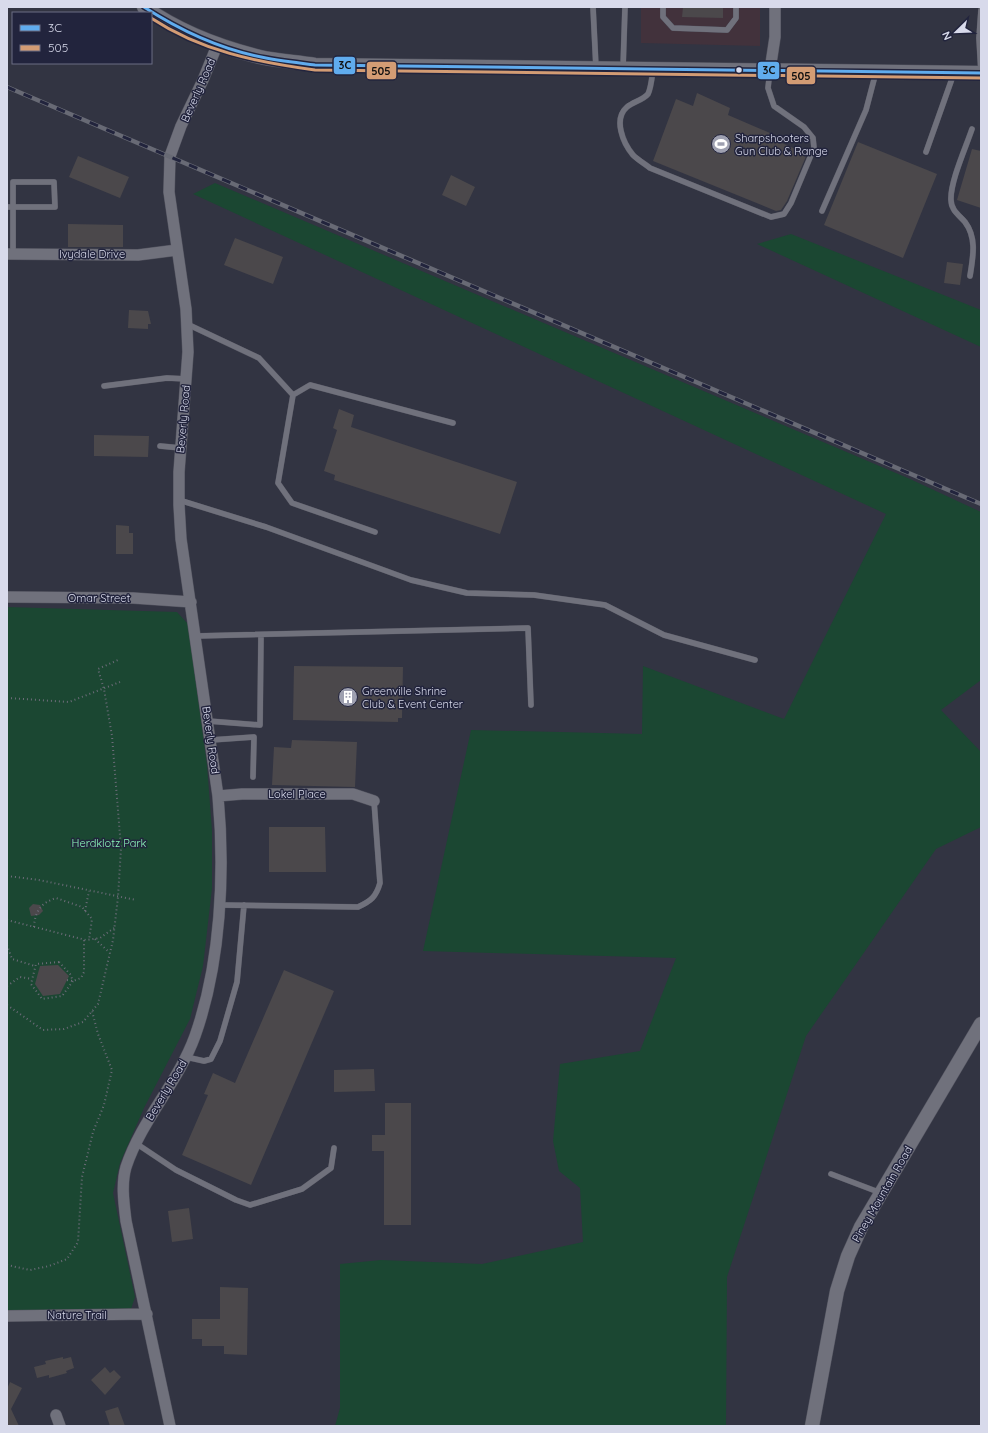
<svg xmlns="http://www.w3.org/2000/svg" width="988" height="1433" viewBox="0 0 988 1433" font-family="Quicksand,sans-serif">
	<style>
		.commercial { fill: #42323c }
		.green { fill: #1b4732 }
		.building { fill: #4b484b }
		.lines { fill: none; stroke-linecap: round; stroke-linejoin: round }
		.service-casing { stroke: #51525e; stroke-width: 6 }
		.minor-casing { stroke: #51525e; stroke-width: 12 }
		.tertiary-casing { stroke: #51525e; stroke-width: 15 }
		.path { stroke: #6b6c78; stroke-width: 2; stroke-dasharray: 1 3; stroke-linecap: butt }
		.service { stroke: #70717c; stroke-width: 5.5 }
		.minor { stroke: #70717c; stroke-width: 11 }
		.tertiary { stroke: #70717c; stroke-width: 14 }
		.rail-casing { stroke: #686a75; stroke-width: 4.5 }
		.rail { stroke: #22243d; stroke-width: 3; stroke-dasharray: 9; stroke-linecap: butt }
		.bus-1-casing { stroke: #22243d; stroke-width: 6 }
		.bus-2-casing { stroke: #22243d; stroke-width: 6 }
		.bus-1 { stroke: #60acee; stroke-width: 3 }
		.bus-2 { stroke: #d39c74; stroke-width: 3 }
		.bus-dot { fill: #d8daeb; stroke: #22243d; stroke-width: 1.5 }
		.labels { text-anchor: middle; stroke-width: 3; stroke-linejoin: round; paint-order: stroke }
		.street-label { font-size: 11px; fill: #d8daeb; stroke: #22243d }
		.poi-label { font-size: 11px; fill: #d8daeb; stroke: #22243d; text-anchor: start }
		.park-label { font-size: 11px; fill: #8af6b8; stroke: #22243d }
		.line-badge { stroke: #22243d; stroke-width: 1.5 }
		.pale-badge-label { font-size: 11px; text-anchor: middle; font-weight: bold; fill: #111 }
	</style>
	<rect width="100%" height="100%" fill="#323442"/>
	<!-- commercial -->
	<path class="commercial" d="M641,7H760V46L641,43Z"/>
	<!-- green -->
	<path class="green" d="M215,183L910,479L981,512V680L941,710L981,752V827L936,849L806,1036L727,1277L726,1426H335L340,1408V1264L381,1260L482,1264L583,1242L580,1188L559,1171L553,1141L560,1064L640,1051L676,958L423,951L471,730L642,734L643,666L784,719L886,514L193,194Z
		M791,234L981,310V347L757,244Z
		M7,607L177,612L188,624L207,765L212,831V888L203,966L190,1019L144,1108L120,1163L113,1193L135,1297L131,1309L7,1311Z"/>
	<!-- building -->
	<path class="building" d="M683,7H723V18L682,17Z
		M697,93L730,108L728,115L770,133L768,137L807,154L787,201L781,210L776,211L653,161L676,99L693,106Z
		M858,142L937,174L903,258L824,225Z
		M972,149L981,151V208L957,200Z
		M78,156L129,177L120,198L69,177Z
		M451,175L475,187L466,206L442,195Z
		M68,224L123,225V247H68Z
		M235,238L283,257L273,284L224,265Z
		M947,262L963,264L960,285L944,283Z
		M129,310L148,311L151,324H148V329L128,328Z
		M339,409L354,415L351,427L517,482L500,534L334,480L335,475L324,471L337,430L333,428Z
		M94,435L149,436L148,457L94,456Z
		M116,525L129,526V533H133V554H116Z
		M294,666L403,667L402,718H398V722L293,720Z
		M292,740L357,742L355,787L272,785L274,747L291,748Z
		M269,827H325L326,872H269Z
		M33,904L40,905L43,911L39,915L31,916L29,908Z
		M58,965L69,976L60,994L43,996L35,984L40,966Z
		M284,970L334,991L251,1185L182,1155L208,1095L204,1094L213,1073L235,1083Z
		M374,1069L375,1091L334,1092V1070Z
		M385,1103H411V1225H384V1151H372V1135H385Z
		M189,1208L193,1239L172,1242L168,1211Z
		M220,1287L248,1288L247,1355L224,1354V1346H202V1339H192V1319H220Z
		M63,1357V1359L71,1357L74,1368L66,1371L67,1373L49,1378V1375L37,1378L34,1367L46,1364L45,1361Z
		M105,1367L110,1373L114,1370L121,1377L105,1395L91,1380Z
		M10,1382L22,1388L11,1409L19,1426H7V1389Z
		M118,1407L125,1426H110L105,1411Z"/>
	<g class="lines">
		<defs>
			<path id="service" d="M593,7L596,68
				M663,7V17L673,28L727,30L736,18V7
				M623,69L625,7
				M653,70C652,77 651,88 648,94C643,100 633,102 627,107C613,119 623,143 633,155C638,160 645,164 650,168L771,217L784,214L791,203L814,148L813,138L804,127L774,106L768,88L770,70
				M981,73L979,38L981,10
				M926,152L954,73
				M7,207H55L54,182H13V254
				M822,211L866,110L876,72
				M970,276C973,257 977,238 965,222C959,215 951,210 951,200C950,182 966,147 972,129
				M187,324L259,358L293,395L278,483L292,503L375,532
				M104,386L167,378L187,379
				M293,395L310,385L453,423
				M160,446L181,448
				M179,500L266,527L411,580L467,593L534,595L605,605L664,635L755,660
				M196,636L528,628L531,705
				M208,721L260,725L261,635
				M211,740L254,737L253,777
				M220,905L358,907C371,901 376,897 380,883L374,801
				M186,1057L204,1061L211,1059L220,1041L237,982L244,905
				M137,1144L176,1170L236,1200L250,1205L302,1189L331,1168L334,1148
				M831,1174L881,1193"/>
			<path id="minor" d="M770,70L775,37V7
				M7,254L138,255L177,250
				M7,597L133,598L191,602
				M218,796L242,794H353L374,801
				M7,1316L147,1314
				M56,1415L60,1426
				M170,1426L126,1221C124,1204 121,1184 126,1167C142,1119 178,1083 195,1036C221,963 225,872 218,796L181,539L179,505V472L188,352L186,309L169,192L170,156L181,126L203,80L218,43"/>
			<path id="tertiary" d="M144,7C178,31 219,47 260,57C277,61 297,62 315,65L981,73
				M812,1426L837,1291L848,1256L861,1227L981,1024"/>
		</defs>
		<!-- service casing -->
		<use href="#service" class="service-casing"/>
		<!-- minor casing -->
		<use href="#minor" class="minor-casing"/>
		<!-- tertiary casing -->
		<use href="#tertiary" class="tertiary-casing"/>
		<!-- path -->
		<path class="path" d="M7,698L69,702L120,682
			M7,876L39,880L136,900
			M85,911L89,891
			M7,920L86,940L100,938L114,928
			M34,927C35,911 41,903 56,898L82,907L92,919L89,940
			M95,939L110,953
			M7,945L12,959L35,966
			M59,962L70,974L73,981L62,996L42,999L31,984L36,964Z
			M67,980L73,981L81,978L84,972V940
			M7,986L20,977L32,979
			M7,1005L43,1030L64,1029L83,1022L98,1004L113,940L118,897L121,848L112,736L104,689L98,669L118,660
			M7,1265L30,1270L49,1266L67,1259L78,1242L82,1177L93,1132L104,1105L112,1070L98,1034L92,1011"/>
		<!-- service -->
		<use href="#service" class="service"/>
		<!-- minor -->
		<use href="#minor" class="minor"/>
		<!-- tertiary -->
		<use href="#tertiary" class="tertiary"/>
		<defs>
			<path id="rail" d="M7,87L981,504"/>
		</defs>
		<!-- rail casing -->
		<use href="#rail" class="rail-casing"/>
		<!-- rail -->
		<use href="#rail" class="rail"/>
		<defs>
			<path id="bus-1" d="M144,7C181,31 222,50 266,58C282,61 299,63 315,65L981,73"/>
			<path id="bus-2" d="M151,18C201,51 256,62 315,70L981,78"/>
		</defs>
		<!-- bus-1 casing -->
		<use href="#bus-1" class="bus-1-casing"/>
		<!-- bus-2 casing -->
		<use href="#bus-2" class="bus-2-casing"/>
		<!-- bus-1 -->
		<use href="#bus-1" class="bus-1"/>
		<!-- bus-2 -->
		<use href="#bus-2" class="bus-2"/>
	</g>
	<!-- icons -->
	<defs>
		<symbol id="stadium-disc" viewBox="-11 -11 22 22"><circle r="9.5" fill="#9ea0b0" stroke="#22243d"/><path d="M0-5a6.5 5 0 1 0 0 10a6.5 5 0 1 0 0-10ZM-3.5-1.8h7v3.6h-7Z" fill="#fff"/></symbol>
		<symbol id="building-disc" viewBox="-11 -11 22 22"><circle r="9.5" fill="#9ea0b0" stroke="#22243d"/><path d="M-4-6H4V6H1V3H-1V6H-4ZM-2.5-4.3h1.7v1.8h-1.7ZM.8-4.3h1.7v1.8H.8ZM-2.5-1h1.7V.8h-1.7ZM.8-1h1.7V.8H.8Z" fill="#fff"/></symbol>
	</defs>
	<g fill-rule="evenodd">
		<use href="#stadium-disc" x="710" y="133" width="22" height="22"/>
		<use href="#building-disc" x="337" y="686" width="22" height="22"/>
	</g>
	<!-- markers -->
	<circle class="bus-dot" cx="739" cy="70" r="3.5"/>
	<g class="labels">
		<!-- street labels -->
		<g class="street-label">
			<text transform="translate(198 90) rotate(-66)" y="4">Beverly Road</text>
			<text x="92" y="258">Ivydale Drive</text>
			<text transform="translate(183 419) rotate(-85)" y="4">Beverly Road</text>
			<text x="99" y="602">Omar Street</text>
			<text transform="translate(211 740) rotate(82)" y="4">Beverly Road</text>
			<text x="297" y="798">Lokel Place</text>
			<text transform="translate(166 1090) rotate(-59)" y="4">Beverly Road</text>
			<text transform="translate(882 1194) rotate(-60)" y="4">Piney Mountain Road</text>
			<text x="77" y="1319">Nature Trail</text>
		</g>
		<!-- poi labels -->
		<g class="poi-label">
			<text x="735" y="142">Sharpshooters<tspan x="735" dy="13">Gun Club &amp; Range</tspan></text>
			<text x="362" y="695">Greenville Shrine<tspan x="362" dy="13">Club &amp; Event Center</tspan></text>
		</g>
		<!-- park labels -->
		<g class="park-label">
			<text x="109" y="847">Herdklotz Park</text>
		</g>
	</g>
	<g class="line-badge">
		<rect x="333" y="56" width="23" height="19" rx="4" fill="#60acee"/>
		<rect x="757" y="61" width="23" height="19" rx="4" fill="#60acee"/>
		<rect x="366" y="61" width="31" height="19" rx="4" fill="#d39c74"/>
		<rect x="786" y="66" width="30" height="19" rx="4" fill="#d39c74"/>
	</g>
	<g class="pale-badge-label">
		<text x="345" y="69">3C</text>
		<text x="769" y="74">3C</text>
		<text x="381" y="75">505</text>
		<text x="801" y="80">505</text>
	</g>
	<!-- border -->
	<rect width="988" height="1433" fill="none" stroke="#d8daeb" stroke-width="16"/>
	<!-- legend -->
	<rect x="12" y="12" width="140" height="52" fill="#22243d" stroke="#6b6d83"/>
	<rect x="20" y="25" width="20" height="6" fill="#60acee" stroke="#6b6d83"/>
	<text x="48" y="32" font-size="12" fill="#d8daeb">3C</text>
	<rect x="20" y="45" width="20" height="6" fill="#d39c74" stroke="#6b6d83"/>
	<text x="48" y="52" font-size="12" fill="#d8daeb">505</text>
	<!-- north arrow -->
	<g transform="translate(956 32) rotate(247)" stroke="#22243d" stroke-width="3" paint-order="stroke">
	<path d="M0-3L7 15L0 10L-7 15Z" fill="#d8daeb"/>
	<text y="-6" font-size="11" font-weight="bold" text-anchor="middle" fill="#d8daeb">N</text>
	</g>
</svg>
